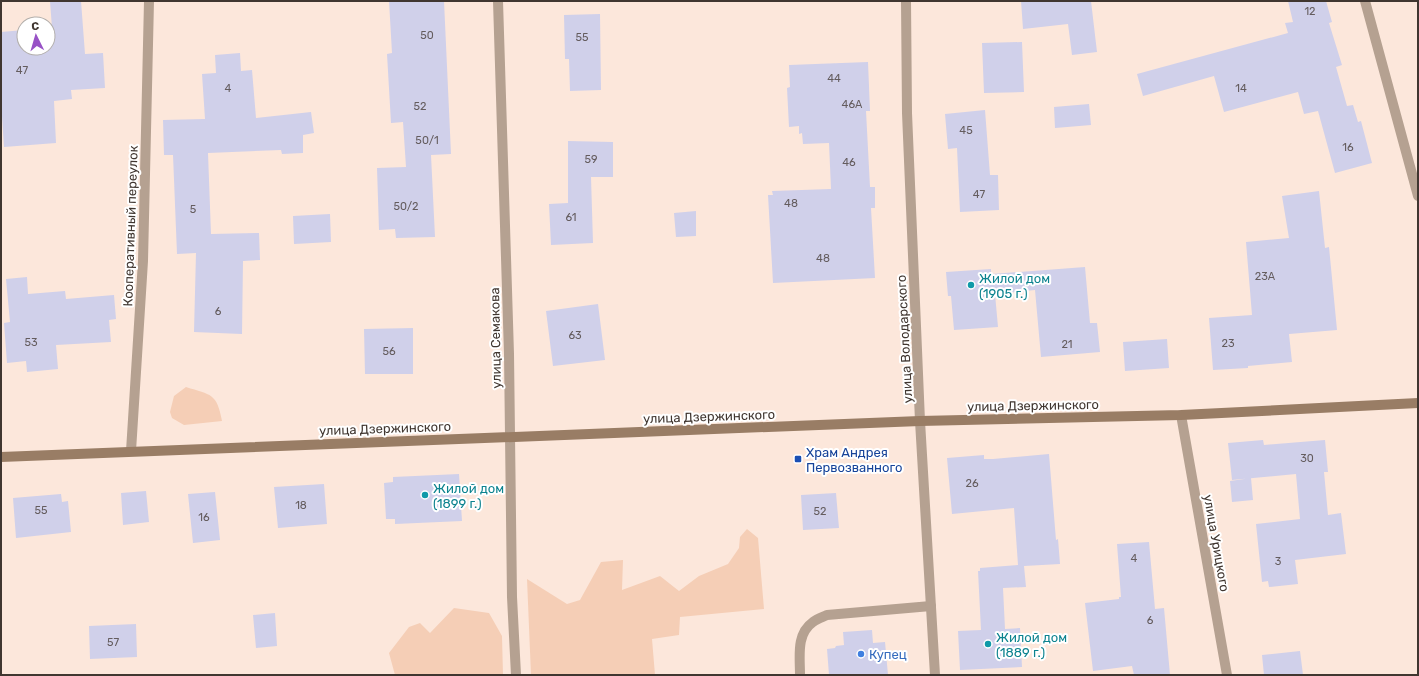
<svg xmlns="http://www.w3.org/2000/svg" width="1419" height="676" viewBox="0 0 1419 676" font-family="Rubik,sans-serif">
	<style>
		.green { fill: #f5ceb6 }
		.building { fill: #d0d0ea }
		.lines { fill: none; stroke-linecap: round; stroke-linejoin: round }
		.service { stroke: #b5a191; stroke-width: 10 }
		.minor { stroke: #b5a191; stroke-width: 10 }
		.secondary { stroke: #997d65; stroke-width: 10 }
		.culture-dot { fill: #0f9aa8; stroke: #fff; stroke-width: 1.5 }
		.transit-dot { fill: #1a4fb4; stroke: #fff; stroke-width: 1.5 }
		.shop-dot { fill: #3f7fe0; stroke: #fff; stroke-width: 1.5 }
		.labels { text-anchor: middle; stroke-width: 4; stroke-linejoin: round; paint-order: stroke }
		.number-label { font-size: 11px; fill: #645c5e }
		.street-label { font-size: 13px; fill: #403630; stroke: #fff }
		.culture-label { font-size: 13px; fill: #0d838f; stroke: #fff; text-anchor: start }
		.transit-label { font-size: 13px; fill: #164399; stroke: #fff; text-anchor: start }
		.shop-label { font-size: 13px; fill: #366cbe; stroke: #fff; text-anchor: start }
	</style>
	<rect width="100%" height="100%" fill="#fce7db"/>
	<!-- green -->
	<path class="green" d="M186,387C211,395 217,393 222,421L184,425L172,418L170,412L174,396Z
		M747,529L758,538L764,609L680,617L679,635L652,639L655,675C647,675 621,673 617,675H531L527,579L567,604L580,600L601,562L623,560L622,590L660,576L679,591L699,576L728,564L739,548L740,537Z
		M454,608L489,613L502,636L503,675H395L389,653L409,627L420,623L430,633Z"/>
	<!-- building -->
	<path class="building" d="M50,1H81L85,54L103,53L105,88L71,90L72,99L54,101L56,143L4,147L1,101V32L24,30V48H48V28H52Z
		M389,1H444L451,154L431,155L435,237L396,238L395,229L379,230L377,168L406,167L403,122L391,123L387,54L392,53Z
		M1021,1H1091L1097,52L1072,55L1068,24L1023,29Z
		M1288,1H1326L1332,22L1329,23L1342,65L1336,67L1347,106L1353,105L1358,122L1361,121L1372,163L1335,173L1318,111L1304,114L1298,92L1224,112L1214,76L1143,96L1137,74L1288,33L1285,23L1293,22Z
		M600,14L601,90L570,91L569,59H565L564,15Z
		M1022,42L1024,92L984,93L982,43Z
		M240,53L241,71L252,70L256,118L311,112L314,133L303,135V153L282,154L281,150L208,153L211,234L259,233L260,260L243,261L242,334L194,332L196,253L177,254L173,155H164L163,120L205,119L202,74L216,73L215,55Z
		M868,62L870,111H866L870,187H875V208H871L875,278L773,283L768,195H773L772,191L831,189L829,143L803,144L802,133L799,134V126L789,127L787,88L790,87L789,65Z
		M1089,104L1091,125L1055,128L1054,107Z
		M985,110L990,175H998L999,210L960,212L957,148L948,149L945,114Z
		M568,141L613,142V177H591L593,243L551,245L549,204L568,203Z
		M1319,191L1325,248L1329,247L1337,330L1289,334L1292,362L1248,366V368L1213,370L1209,318L1252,315L1246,242L1289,238L1282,196Z
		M696,211V236L676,237L674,213Z
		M330,214L331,242L294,244L293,216Z
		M1085,267L1090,323H1097L1100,352L1041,357L1035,290L995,294L998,327L954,330L951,296H948L946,272L991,269V274Z
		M27,277L28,294L65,291L66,299L114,295L116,319L109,320L111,342L56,345L58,369L27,372L26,361L7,363L4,323L10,322L6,279Z
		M598,304L605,360L553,366L546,311Z
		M413,328V374H365L364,329Z
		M1167,339L1169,368L1125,371L1123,342Z
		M1263,440L1264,445L1325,440L1328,472H1324L1328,515L1341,513L1346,554L1295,560L1298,584L1269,587L1268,581L1262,582L1256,524L1300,519L1296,474L1232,480L1228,443Z
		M1049,454L1056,540L1058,539L1060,564L1024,566L1026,587L1003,588L1005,629L1020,628L1022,667L960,670L958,631L981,630L978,571H980V568L1018,565L1014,508L952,514L947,458L984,455V459H993Z
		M459,474L462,521L395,524V519H386L384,483L393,482V477Z
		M1251,478L1253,500L1232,502L1230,481Z
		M324,484L327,524L278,528L274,487Z
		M146,491L149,522L123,525L121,493Z
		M215,492L220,540L193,543L188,494Z
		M836,493L839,528L803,530L801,495Z
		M61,494L62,502L68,501L71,532L16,538L13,498Z
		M1149,542L1155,609L1164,608L1170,675H1134L1132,666L1093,671L1085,603L1119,599V597H1121L1117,544Z
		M275,613L277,646L256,648L253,615Z
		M136,624L137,657L90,659L89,626Z
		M872,630L873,643L885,642L888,675H829L827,649L835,648L836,646L844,645L843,632Z
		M1300,651L1303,675H1264L1262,655Z"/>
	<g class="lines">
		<!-- service -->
		<path class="service" d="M800,675C800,656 796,634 813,622C817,619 823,617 827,615L931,606"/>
		<!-- minor -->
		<path class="minor" d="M498,1L509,354L512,597L516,675
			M906,1L907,113L920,421L935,675
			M1365,1L1418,196
			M1181,415L1227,675
			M131,451L143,261L149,1"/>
		<!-- secondary -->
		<path class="secondary" d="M1,457L920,421L1181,415L1418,403"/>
	</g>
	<!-- markers -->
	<g class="culture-dot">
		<circle cx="971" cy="285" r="4"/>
		<circle cx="425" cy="495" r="4"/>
		<circle cx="988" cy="644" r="4"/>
	</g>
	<rect class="transit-dot" x="794" y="455" width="8" height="8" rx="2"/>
	<circle class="shop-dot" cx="861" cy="654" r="4"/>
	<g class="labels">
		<!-- number labels -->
		<g class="number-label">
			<text x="1310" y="15">12</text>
			<text x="427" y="39">50</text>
			<text x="582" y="41">55</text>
			<text x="22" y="74">47</text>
			<text x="834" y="82">44</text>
			<text x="228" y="92">4</text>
			<text x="1241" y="92">14</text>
			<text x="852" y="108">46А</text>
			<text x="420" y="110">52</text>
			<text x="966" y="134">45</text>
			<text x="427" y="144">50/1</text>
			<text x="1348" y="151">16</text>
			<text x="591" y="163">59</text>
			<text x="849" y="166">46</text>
			<text x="979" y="198">47</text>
			<text x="791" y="207">48</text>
			<text x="406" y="210">50/2</text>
			<text x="193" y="213">5</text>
			<text x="571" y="221">61</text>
			<text x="823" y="262">48</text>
			<text x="1265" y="280">23А</text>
			<text x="218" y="315">6</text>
			<text x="575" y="339">63</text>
			<text x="31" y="346">53</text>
			<text x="1228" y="347">23</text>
			<text x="1067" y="348">21</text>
			<text x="389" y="355">56</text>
			<text x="1307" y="462">30</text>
			<text x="972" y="487">26</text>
			<text x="301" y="509">18</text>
			<text x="41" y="514">55</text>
			<text x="820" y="515">52</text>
			<text x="204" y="521">16</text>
			<text x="1134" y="562">4</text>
			<text x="1278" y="565">3</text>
			<text x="1150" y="624">6</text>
			<text x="113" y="646">57</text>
		</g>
		<!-- street labels -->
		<g class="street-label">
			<text transform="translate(130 226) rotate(-88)" y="5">Кооперативный переулок</text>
			<text transform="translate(495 338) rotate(-91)" y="5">улица Семакова</text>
			<text transform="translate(904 339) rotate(-93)" y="5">улица Володарского</text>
			<text transform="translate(1033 405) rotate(-1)" y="5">улица Дзержинского</text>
			<text transform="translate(709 416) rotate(-2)" y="5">улица Дзержинского</text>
			<text transform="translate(385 428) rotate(-2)" y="5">улица Дзержинского</text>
			<text transform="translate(1217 543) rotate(80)" y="5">улица Урицкого</text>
		</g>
		<!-- culture labels -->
		<g class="culture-label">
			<text x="979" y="283">Жилой дом<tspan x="979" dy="15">(1905 г.)</tspan></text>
			<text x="433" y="493">Жилой дом<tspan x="433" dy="15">(1899 г.)</tspan></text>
			<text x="996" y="642">Жилой дом<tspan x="996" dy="15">(1889 г.)</tspan></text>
		</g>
		<!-- transit labels -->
		<g class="transit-label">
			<text x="806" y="457">Храм Андрея<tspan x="806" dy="15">Первозванного</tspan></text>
		</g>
		<!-- shop labels -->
		<g class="shop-label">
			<text x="869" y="659">Купец</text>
		</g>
	</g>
	<!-- border -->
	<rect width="1419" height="676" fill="none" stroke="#403630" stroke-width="4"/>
	<!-- north arrow -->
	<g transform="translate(36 36) rotate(355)"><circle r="19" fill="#ffffff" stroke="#b3afac"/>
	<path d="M0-3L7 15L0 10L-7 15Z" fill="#9852c6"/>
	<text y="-6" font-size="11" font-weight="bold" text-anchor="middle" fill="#403630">С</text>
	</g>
</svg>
